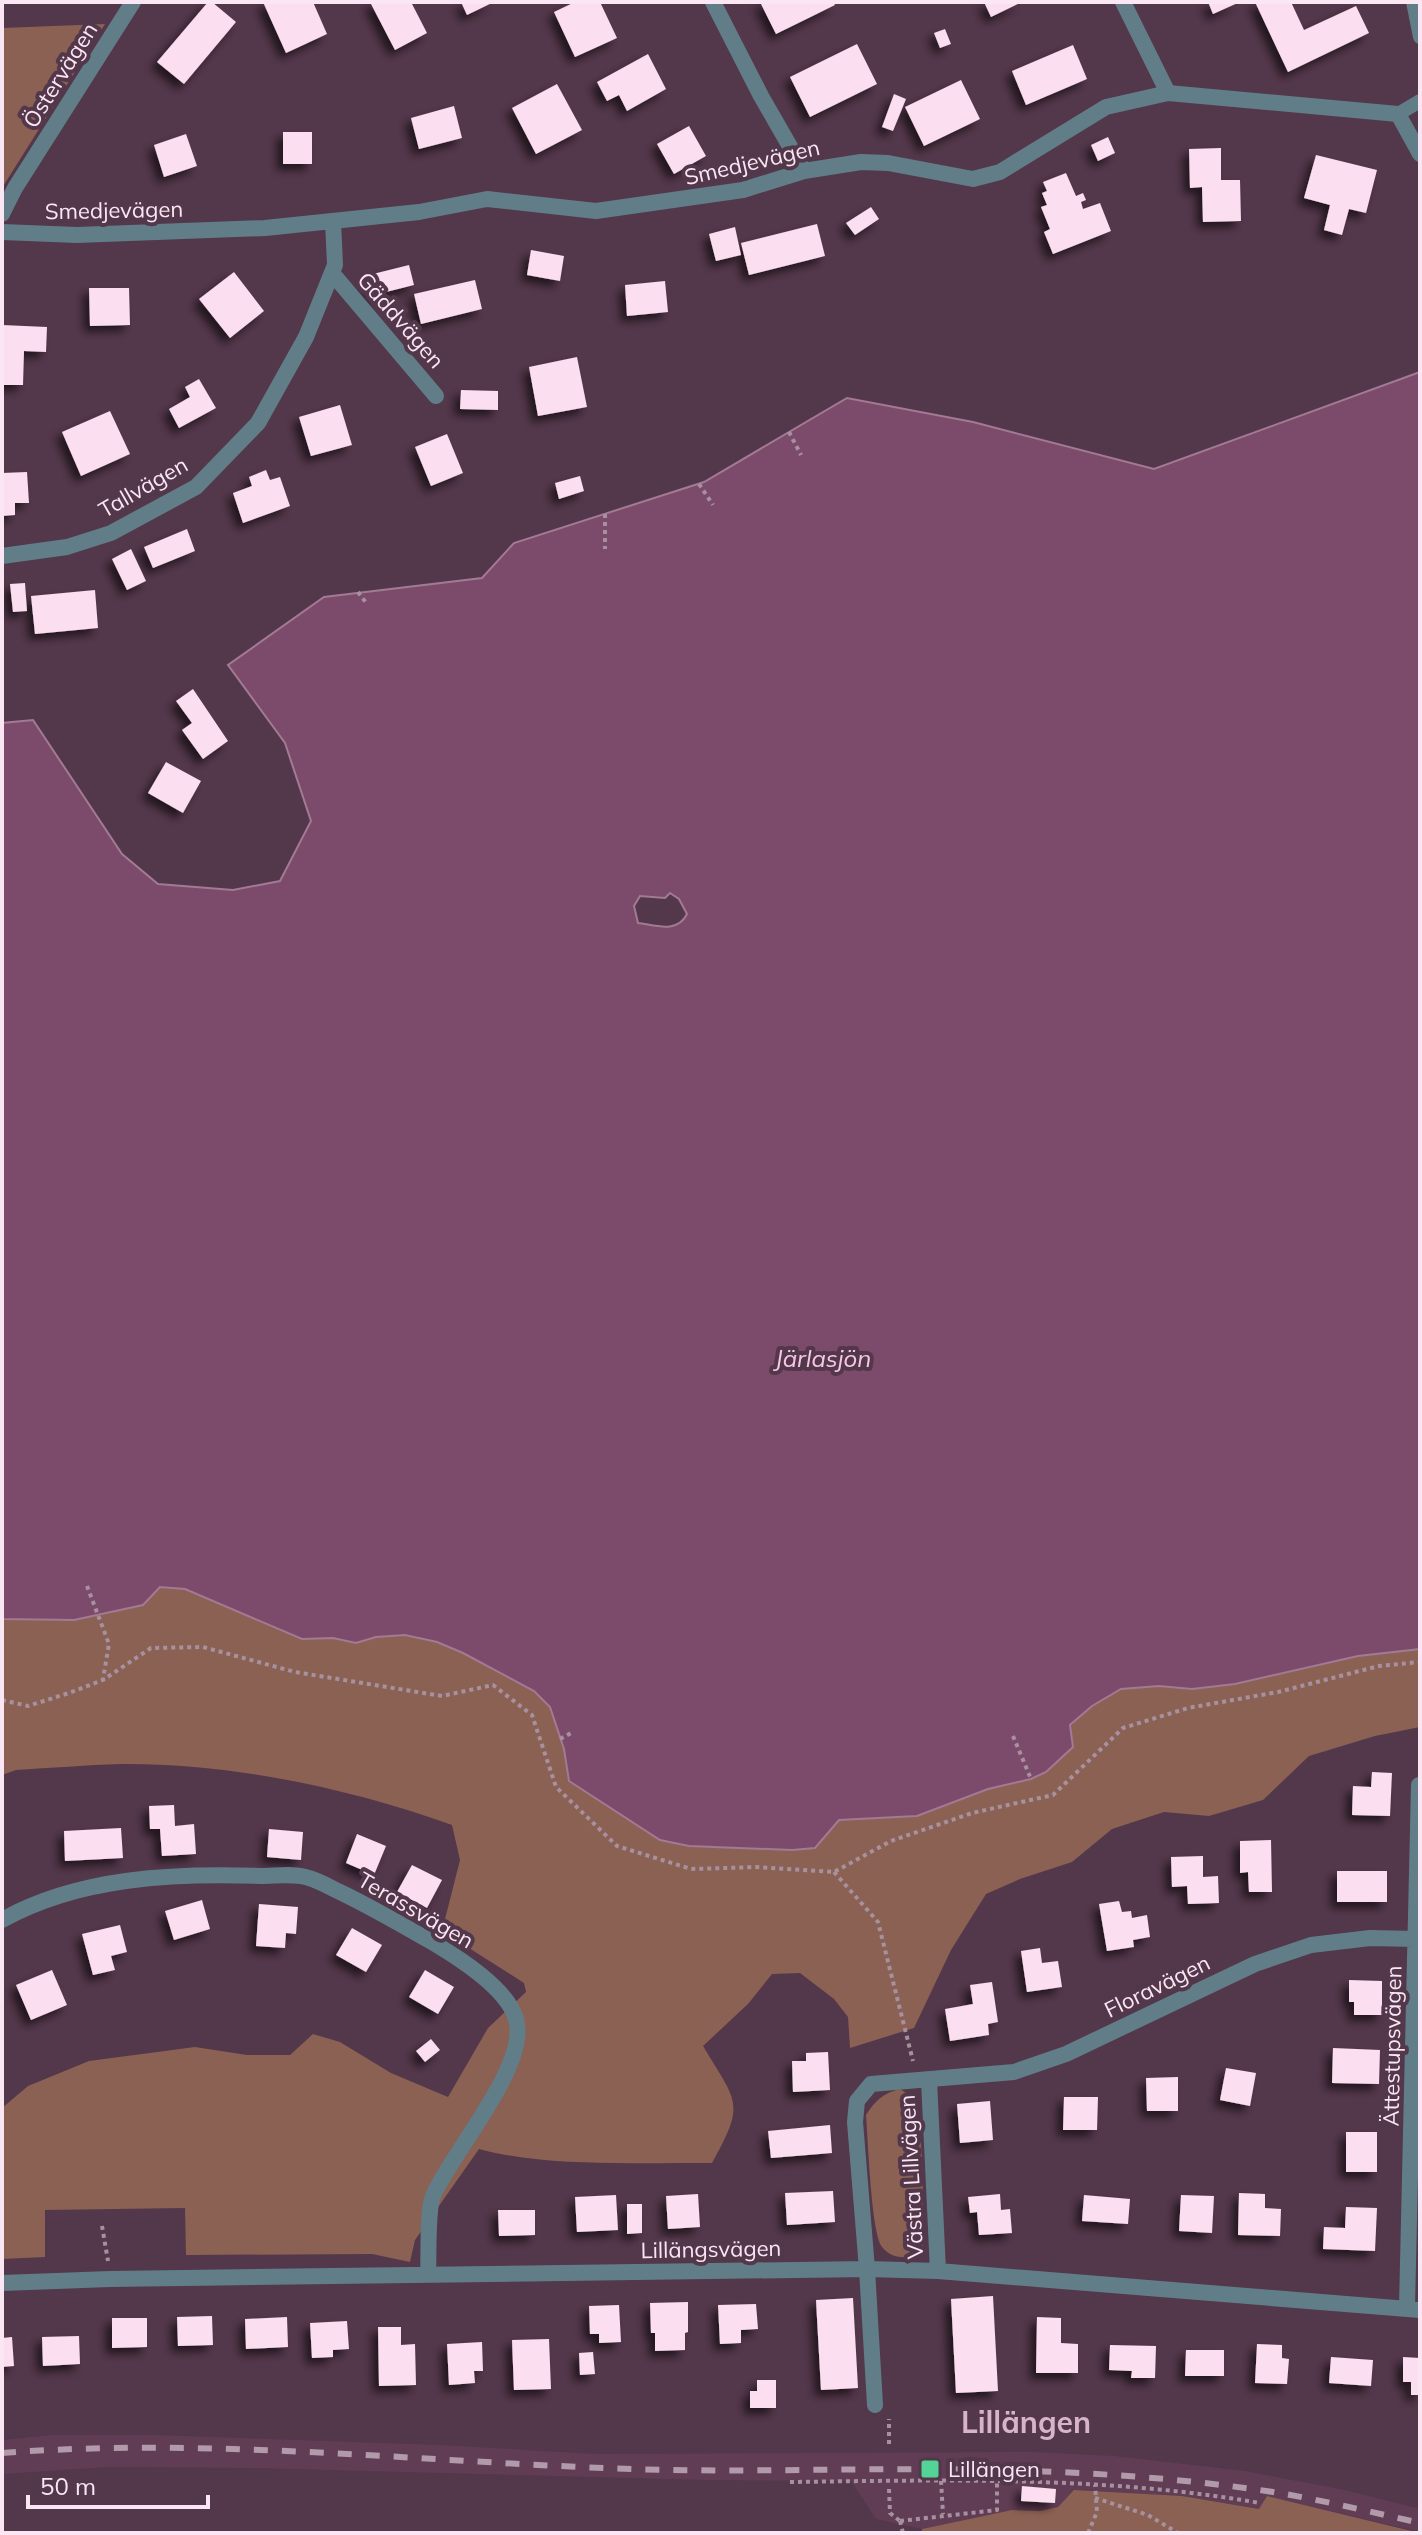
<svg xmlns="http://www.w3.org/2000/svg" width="1422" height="2535" viewBox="0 0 1422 2535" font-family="Mulish,sans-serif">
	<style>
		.built { fill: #603d54 }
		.green { fill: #8b6153 }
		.water { fill: #7c4b6c; stroke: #a27a94; stroke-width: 2; fill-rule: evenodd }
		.building { fill: #fbdef0; filter: url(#shadow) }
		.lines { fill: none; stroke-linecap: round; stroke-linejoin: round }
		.path { stroke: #a7909f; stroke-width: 4; stroke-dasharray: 4 4; stroke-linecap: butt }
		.lane { stroke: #617e88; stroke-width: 14 }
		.street { stroke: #617e88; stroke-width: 16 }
		.rail { stroke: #b19aa9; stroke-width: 6; stroke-dasharray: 14 14; stroke-linecap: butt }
		.poi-dot { fill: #53d396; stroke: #53374a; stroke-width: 3 }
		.labels { text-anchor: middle; stroke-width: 8; stroke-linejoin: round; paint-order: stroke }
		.street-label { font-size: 22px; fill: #fae7f3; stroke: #53374a }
		.poi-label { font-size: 22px; fill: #fae7f3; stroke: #53374a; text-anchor: start }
		.water-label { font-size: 24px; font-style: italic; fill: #f7c7e6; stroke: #53374a }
		.district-label { font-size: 30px; font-weight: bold; fill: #d7b4cb; stroke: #53374a }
	</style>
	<defs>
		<filter id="shadow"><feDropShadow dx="-6" dy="6" stdDeviation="4" flood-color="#0009"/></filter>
	</defs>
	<rect width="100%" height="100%" fill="#53374a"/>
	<!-- built -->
	<path class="built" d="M53,2435H156L439,2445L596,2454L1032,2452L1115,2456L1245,2471L1349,2491L1420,2509V2532L1267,2496L1260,2509L1182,2496L1075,2490L1058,2507L1041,2511L1012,2510L922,2529L876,2519L851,2481L705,2480L255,2468L109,2467L2,2474V2440Z"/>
	<!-- green -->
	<path class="green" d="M105,24L2,188V28Z
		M159,1587L185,1589L302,1639L333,1638L356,1643L376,1637L405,1635L437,1642L463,1653L536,1692L550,1707L564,1749L569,1781L660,1840L689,1846L792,1850L815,1848L839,1820L918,1816L988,1789L1031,1779C1055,1746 1078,1706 1120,1690C1145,1680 1183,1690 1210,1687C1261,1680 1309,1664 1360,1656C1380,1653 1400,1651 1420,1649V1727L1375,1736L1309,1756L1263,1800L1209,1816L1164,1812L1112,1829L1072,1862L1020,1879L986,1894L951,1950L914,2028L850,2048L848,2017L834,1999L800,1973L772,1974L748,2004L703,2046C737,2103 746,2102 712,2163C638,2162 549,2168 479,2149L415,2240L410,2262L372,2254L186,2255L185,2208L45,2210V2257L2,2259V2108L28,2086L89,2061L195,2047L247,2055H290L313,2034L340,2042L391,2073L448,2097L488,2028L526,1992L524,1983L442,1931L460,1860L452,1825C349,1788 230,1763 121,1764C86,1765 51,1768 16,1770L2,1775V1619L74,1620L143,1605Z
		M900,2089C903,2091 907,2093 910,2096C927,2119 922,2221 923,2253C910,2259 892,2260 882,2247C871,2232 868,2139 866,2115C875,2101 883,2093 900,2089Z
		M1074,2490L1182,2496L1259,2509L1267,2496L1420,2533H922V2529L1012,2510L1040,2511L1058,2507Z"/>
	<!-- water -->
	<path class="water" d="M1420,372V1649L1358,1656L1235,1684L1192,1689L1159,1686L1121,1689L1092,1706L1070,1725L1073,1747L1046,1772L1031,1779L988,1789L917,1816L839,1820L815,1848L792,1850L689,1846L660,1840L569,1781L564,1749L550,1707L534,1691L463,1653L437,1642L405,1635L376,1637L356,1643L333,1638L302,1639L185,1589L160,1587L143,1605L74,1620L2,1619V723L33,720L122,854L158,884L233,890L280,881L311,821L285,743L228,665L324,597L482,578L514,543L704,482L847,398L973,422L1154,469ZM670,893L679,899L687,914C677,934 655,925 638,923L634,906L640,896L665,898Z"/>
	<!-- building -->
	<path class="building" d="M208,2H212L236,22L184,84L157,62Z
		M263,2H313L327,34L286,53Z
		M370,2H411L427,33L395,50Z
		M461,2H494L467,15Z
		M575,2H600L617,38L575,57L554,12Z
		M760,2H833L835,5L776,34Z
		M984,2H1022L991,17Z
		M1208,2H1240L1213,14Z
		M1255,2H1291L1304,30L1356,6L1369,33L1288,72Z
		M945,29L951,44L940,48L934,33Z
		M857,44L877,84L810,117L790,77Z
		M1073,45L1087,79L1026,105L1012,71Z
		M648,54L666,89L627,111L619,95L607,101L597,82Z
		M961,80L980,119L924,146L905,107Z
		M557,84L582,130L536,154L512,108Z
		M894,94L906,99L893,131L882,127Z
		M454,106L462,138L419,149L411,118Z
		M689,126L706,156L674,174L657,144Z
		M283,132H312V164H283Z
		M186,134L197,166L164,177L154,145Z
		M1108,137L1115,153L1098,161L1091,145Z
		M1221,148V180H1240L1241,221L1203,222L1202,187L1190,188L1189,149Z
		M1316,155L1377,170L1366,213L1349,209L1342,235L1324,230L1330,205L1304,198Z
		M1066,173L1076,196L1083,193L1086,200L1081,202L1083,209L1100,203L1111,231L1053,254L1044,232L1050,229L1041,207L1047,205L1042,193L1047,191L1043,182Z
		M871,207L879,219L855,235L846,223Z
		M817,224L825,256L749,275L741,243Z
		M735,227L741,255L716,261L709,234Z
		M531,250L564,256L560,281L527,275Z
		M409,265L414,285L374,295L369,275Z
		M234,272L264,311L230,338L199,299Z
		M475,280L482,309L421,324L414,294Z
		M665,281L668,312L627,316L625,285Z
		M89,288H129L130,325L90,326Z
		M2,325L47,327L46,352L24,351L23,385H2Z
		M577,357L587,407L538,416L529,367Z
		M199,379L216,408L179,428L169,409L190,397L185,387Z
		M461,390L498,391V410L460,409Z
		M340,405L352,445L311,456L299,417Z
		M110,411L130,454L81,476L62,432Z
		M447,434L463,473L431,486L415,447Z
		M266,470L270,480L280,477L290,506L243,523L233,493L252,486L249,477Z
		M27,472L29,503H15V515L2,516V473Z
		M580,476L584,491L559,499L555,483Z
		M187,529L195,551L153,568L144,547Z
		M131,549L146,581L127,590L112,559Z
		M25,583L27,611L13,612L10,584Z
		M95,590L98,628L35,634L31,596Z
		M193,689L228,741L203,759L182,730L192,723L176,701Z
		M166,762L201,781L183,813L148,793Z
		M1372,1772L1392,1773L1390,1816L1352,1815L1353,1786L1371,1787Z
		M174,1805L175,1826L194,1824L196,1854L162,1856L160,1829H150L149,1806Z
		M121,1828L123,1858L65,1861L64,1831Z
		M269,1829L303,1832L301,1860L267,1857Z
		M357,1834L386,1846L374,1875L346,1863Z
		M1271,1840L1272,1892H1249L1248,1872L1240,1873V1841Z
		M1203,1856V1877L1218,1876L1219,1903L1188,1904L1187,1886L1172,1887L1171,1857Z
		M412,1865L442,1880L427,1908L397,1892Z
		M1337,1871H1387V1902H1337Z
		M202,1900L210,1929L174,1940L165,1911Z
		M1119,1901L1122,1912L1131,1911L1132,1918L1147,1915L1150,1937L1133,1940L1134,1947L1107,1951L1099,1904Z
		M259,1904L298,1907L296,1934L286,1933L285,1948L256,1946Z
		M120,1925L127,1952L111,1956L115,1970L93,1975L82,1934Z
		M352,1928L382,1945L366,1972L336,1955Z
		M1040,1948L1042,1963L1058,1961L1062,1987L1027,1992L1021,1951Z
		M52,1970L67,2005L31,2020L16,1985Z
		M425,1970L454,1987L438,2014L409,1997Z
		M1349,1980L1382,1981V2015H1354V2002H1349Z
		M992,1982L998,2022L988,2024L989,2035L950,2041L945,2009L973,2004L970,1985Z
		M431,2039L440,2050L425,2062L416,2051Z
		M1333,2048L1380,2050L1379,2084L1332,2083Z
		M828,2052L830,2090L793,2092L792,2061H806V2053Z
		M1226,2068L1256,2073L1250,2106L1220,2100Z
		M1178,2077V2111H1147L1146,2078Z
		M1064,2097H1098L1097,2130H1063Z
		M990,2101L993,2140L960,2143L957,2104Z
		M830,2125L832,2153L771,2158L768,2131Z
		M1346,2132H1377V2172H1346Z
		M833,2191L835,2222L787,2225L785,2193Z
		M1239,2193L1265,2194V2208L1281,2209L1280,2236L1238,2235Z
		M698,2194L700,2227L668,2229L666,2196Z
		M1000,2194L1001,2210L1010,2209L1012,2233L979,2235L977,2212L970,2213L968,2197Z
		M616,2195L618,2230L577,2232L575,2197Z
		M1084,2195L1130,2199L1128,2224L1082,2221Z
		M1181,2195L1214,2196L1212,2233L1179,2231Z
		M627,2204H642V2233L627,2234Z
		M1346,2207L1377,2208L1375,2251L1323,2249L1324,2227L1345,2228Z
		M498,2210H535V2235L499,2236Z
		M993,2296L998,2391L956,2393L951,2299Z
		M853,2298L858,2388L821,2390L816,2300Z
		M688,2302V2332L685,2333V2350L655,2351V2333H651L650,2303Z
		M756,2304L758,2329L741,2330V2343L720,2344L718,2305Z
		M619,2305L621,2342L599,2343V2334H590L589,2306Z
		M212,2316L213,2345L178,2346L177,2317Z
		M287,2317L288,2347L246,2349L245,2319Z
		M1037,2317L1061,2318V2343L1078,2344V2373H1036Z
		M112,2318H147V2347L112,2348Z
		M347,2321L349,2349L333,2350V2357L312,2358L310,2323Z
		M378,2327H401V2345L415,2344L416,2385L379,2386Z
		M79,2336L80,2364L43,2366L42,2337Z
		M12,2337L14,2366L2,2367V2338Z
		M549,2339L551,2389L514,2390L512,2340Z
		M482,2342L483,2371H474L475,2383L449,2385L447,2344Z
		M1257,2344L1282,2345V2358L1289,2359L1287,2384L1255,2383Z
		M1110,2345L1156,2346L1155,2378H1131L1132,2371L1109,2370Z
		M1186,2350H1224V2376H1185Z
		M593,2352L595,2374L580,2375L579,2353Z
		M1331,2357L1373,2360L1371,2386L1329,2383Z
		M1403,2357L1420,2358V2395H1411V2382H1403Z
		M757,2380H776V2408H750V2391H757Z
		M1022,2486L1056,2489L1055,2503L1021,2501Z"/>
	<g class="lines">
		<!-- path -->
		<path class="path" d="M789,432L801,455
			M699,484L713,505
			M605,514V549
			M358,592L367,604
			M87,1586L109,1644L103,1679
			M2,1700L28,1706L69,1693L103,1680L151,1648L203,1647L295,1672L442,1696L493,1685L532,1715L556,1787L617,1846L691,1869L757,1867L834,1872L891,1841L972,1813L1053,1795L1123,1728L1188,1708L1278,1692L1379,1666L1420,1662
			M1013,1736L1031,1779
			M560,1739L573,1732
			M834,1872L878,1922L913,2061
			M102,2226L108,2261
			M889,2444V2419
			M941,2481L943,2514
			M790,2482C947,2480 1106,2476 1260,2503
			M889,2489L890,2513L900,2521
			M1095,2498L1148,2515L1178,2533
			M900,2521L997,2510V2482
			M900,2521L903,2533
			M1088,2533L1097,2512L1095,2485"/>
		<!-- lane -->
		<path class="lane" d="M1413,2L1420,37
			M1398,114L1420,101"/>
		<!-- street -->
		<path class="street" d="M713,2L761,96L804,171
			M1123,2L1168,93
			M2,214L15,188L133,2
			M2,232L77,235L265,228L419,212L487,199L596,211L743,190L804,171L861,162L888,163L973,179L1000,172L1106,107L1168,93L1398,114L1420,154
			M332,273L436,396
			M2,556L67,547L111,533L196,487L258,423L306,337L335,265L333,221
			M2,1920C79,1877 174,1873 261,1876C276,1876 295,1873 309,1878C320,1881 331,1888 342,1893C373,1908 402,1925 432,1942C459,1958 507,1988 516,2019C530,2065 451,2153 433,2196C427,2211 429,2256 428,2275
			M929,2080L938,2271
			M2,2283L110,2279L867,2269L938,2271L1420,2310
			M1407,2307L1419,1785
			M875,2405L867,2269L855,2122L857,2101L871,2084L1014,2072L1066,2054L1255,1964L1311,1945L1370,1938L1415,1939"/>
		<!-- rail -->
		<path class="rail" d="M2,2453C211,2437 421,2462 631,2469C752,2473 874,2467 995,2470C1088,2472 1181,2478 1273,2492C1322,2500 1371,2512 1420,2523"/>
	</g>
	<!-- markers -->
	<rect class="poi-dot" x="920" y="2459" width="20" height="20" rx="4"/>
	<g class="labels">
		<!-- street labels -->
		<g class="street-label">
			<text transform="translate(60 75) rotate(-58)" y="8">Östervägen</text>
			<text transform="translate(752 162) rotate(-13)" y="8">Smedjevägen</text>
			<text transform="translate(114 210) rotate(-1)" y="8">Smedjevägen</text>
			<text transform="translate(401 320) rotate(49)" y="8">Gäddvägen</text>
			<text transform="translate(143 487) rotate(-30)" y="8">Tallvägen</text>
			<text transform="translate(416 1910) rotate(30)" y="8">Terassvägen</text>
			<text transform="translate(1157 1986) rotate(-26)" y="8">Floravägen</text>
			<text transform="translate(1392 2046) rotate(-89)" y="8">Ättestupsvägen</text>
			<text transform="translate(911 2177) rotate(-93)" y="8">Västra Lillvägen</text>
			<text transform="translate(711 2249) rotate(-1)" y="8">Lillängsvägen</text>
		</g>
		<!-- poi labels -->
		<g class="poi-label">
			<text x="948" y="2477">Lillängen</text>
		</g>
		<!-- water labels -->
		<g class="water-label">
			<text x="823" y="1367">Järlasjön</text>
		</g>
		<!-- district labels -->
		<g class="district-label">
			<text x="1026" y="2433">Lillängen</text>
		</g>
	</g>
	<!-- border -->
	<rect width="1422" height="2535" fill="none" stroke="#fae7f3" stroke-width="8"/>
	<!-- scale -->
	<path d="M28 2495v12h180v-12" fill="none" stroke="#fae7f3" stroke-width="4"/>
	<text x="40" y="2495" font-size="24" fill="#fae7f3" stroke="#53374a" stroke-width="6" paint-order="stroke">50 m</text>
</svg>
